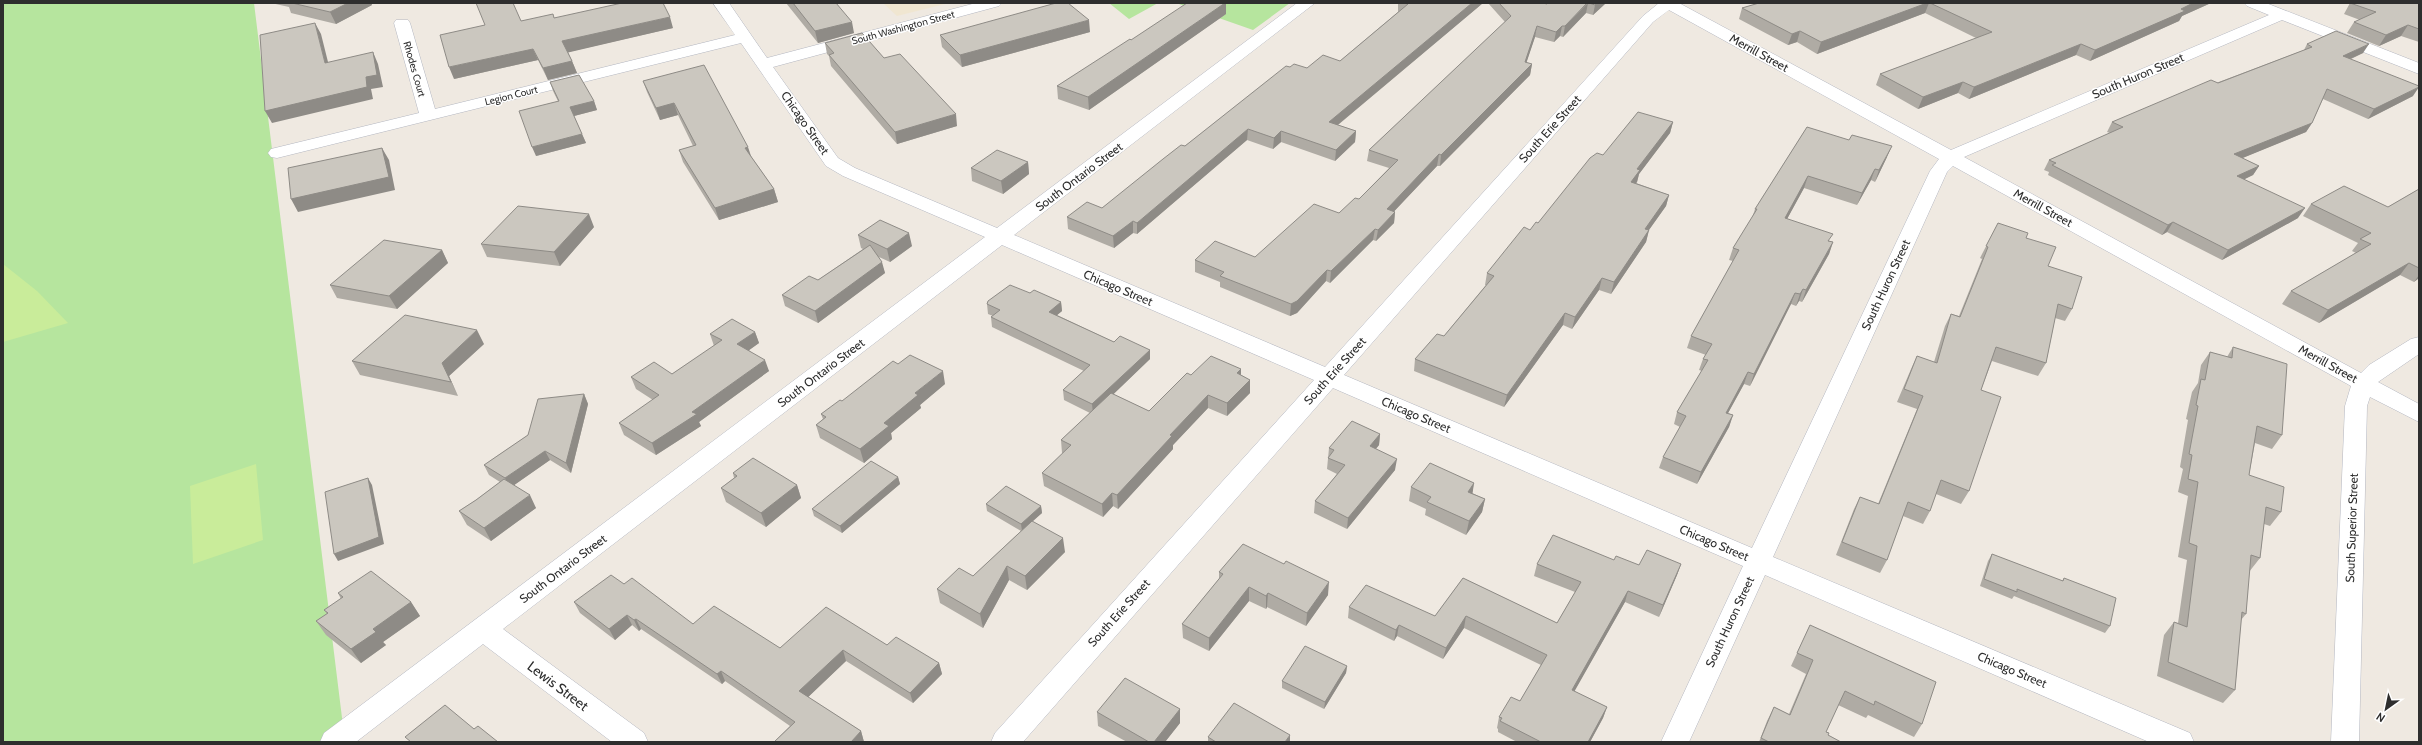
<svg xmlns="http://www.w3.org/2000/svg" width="2422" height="745" viewBox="0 0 2422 745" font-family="Cabin,sans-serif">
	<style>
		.education { fill: #f0e6d1 }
		.green { fill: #b6e59e }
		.pitch { fill: #c9ec9a }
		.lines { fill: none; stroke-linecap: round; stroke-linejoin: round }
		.minor-casing { stroke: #b4b7c1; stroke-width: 1 }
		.minor { fill: #fff; fill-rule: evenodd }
		.wall { fill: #afaba4 }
		.shaded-wall { fill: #8e8b86 }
		.building { fill: #cbc7bf; stroke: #8e8b86 }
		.labels { text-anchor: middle; stroke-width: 3; stroke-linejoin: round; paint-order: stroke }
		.far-street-label { font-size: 10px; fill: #2e2e2e; stroke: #fff }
		.street-label { font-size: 12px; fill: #2e2e2e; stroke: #fff }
		.near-street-label { font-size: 14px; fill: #2e2e2e; stroke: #fff }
	</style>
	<rect width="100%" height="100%" fill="#efe9e1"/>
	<!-- education -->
	<path class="education" d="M883,3H949L897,16Z"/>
	<!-- green -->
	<path class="green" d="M3,3H254L344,734L334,742H3Z
		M1109,3H1158L1129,19Z
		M1176,3H1290L1253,30Z"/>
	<!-- pitch -->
	<path class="pitch" d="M3,264L37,291L68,323L3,342Z
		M256,464L263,540L193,564L190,486Z"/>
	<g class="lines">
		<defs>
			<path id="minor" d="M713,3H729L767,58L976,3H1002L999,6L773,67L838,158L855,168L997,228L1297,3H1315L1014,235L1325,367L1643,16L1659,3H1679L1951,150L2269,15L2247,6L2244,3H2266L2419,63V74L2282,20L1964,157L2361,373L2369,365L2411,339L2419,337V354L2378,382L2419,404V422L2370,397L2367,406L2359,742H2331L2345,406L2351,386L1953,166L1947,172L1773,557L2190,733L2194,742H2149L1765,575L1689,742H1661L1743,566L1333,388L1023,742H991L995,733L1314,380L1002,245L503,629L644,733L648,742H612L483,644L356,742H320L324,733L985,237L843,176L826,166L741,43L277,158L271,157L268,153L271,149L419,113L394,23L396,20H408L410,23L435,109L735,35ZM1669,10L1939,159L1930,171L1752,548L1344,375L1653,22Z"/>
		</defs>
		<!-- minor casing -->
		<use href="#minor" class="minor-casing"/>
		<!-- minor -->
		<use href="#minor" class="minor"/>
	</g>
	<!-- wall -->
	<path class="wall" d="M271,3H371L372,5L336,24L291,13L289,7Z
		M786,3H836L854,33L818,43Z
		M1398,3H1483L1338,125L1356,131L1355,142L1335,161L1281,142L1273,149L1247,140L1137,234L1133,233L1114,248L1068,229L1067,217L1102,208L1290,67L1307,68L1340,61L1398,12Z
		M1488,3H1543L1547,4L1548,3H1606L1593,15L1586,13L1563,37L1560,36L1554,42L1535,37L1526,63L1532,64L1530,75L1440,166H1437L1394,211L1395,212L1394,223L1376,241L1373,240L1330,283L1326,281L1297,313L1290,316L1220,287V282L1195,272V260L1255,257L1339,213L1359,199L1389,168L1367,161L1369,150L1505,22Z
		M1759,3H2211L2182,16L2179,21L2090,61L2076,55L1969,99L1958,93L1918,109L1876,85L1880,74L1976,38L1925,13L1817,54L1797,42L1788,45L1739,19L1742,8Z
		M2350,3H2419V42L2401,36L2379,46L2347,33L2354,22L2360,20L2344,14Z
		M1226,14L1089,110L1058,99L1057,86L1131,40Z
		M554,18L673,28L568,52L572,61L577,73L548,80L538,60L454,79L521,21Z
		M1090,32L962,67L942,47L940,35Z
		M825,43L884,58L957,126L897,144L831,66L829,56L827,54Z
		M2307,44L2363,53L2351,59L2413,96L2368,119L2323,99L2312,123L2306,132L2242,158L2259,166L2253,175L2244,179L2298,218L2222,260L2167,232L2162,235L2048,175L2049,172L2044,170L2049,160L2110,133L2107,132L2112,122L2304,50Z
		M643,81L750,155L774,189L778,202L719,220L683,162L679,150L693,146L678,115L660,120L647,92Z
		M550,82L594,101L597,110L574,116L586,143L536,156L558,101L553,91Z
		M1673,122L1670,133L1639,174L1637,182L1636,183L1669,195L1666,206L1649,230L1646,242L1611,294L1599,290L1572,329L1563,325L1504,407L1414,371L1415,359L1444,336L1486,285H1485L1487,273L1530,230L1538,223L1603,155Z
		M1807,127L1887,157L1875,182L1871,180L1857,205L1804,188L1787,219L1830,241L1833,242L1829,254L1802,302L1799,301L1796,306L1791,304L1750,386L1744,384L1728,413L1733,415L1729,427L1697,484L1659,468L1663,457L1680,427L1674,424L1677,412L1702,371L1699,370L1703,359L1706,355L1687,348L1691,336L1733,261L1729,260L1733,248L1752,218L1755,209Z
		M1028,162L1029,174L1003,194L972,181L971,168Z
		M2419,189V278L2414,282L2400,275L2319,323L2282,304L2291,291L2356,253L2352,251L2358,243L2303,216L2311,204L2388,207Z
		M1998,223L2026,238L2048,266L2072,309L2065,321L2055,318L2046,363L2038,376L1992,361L1981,390L1969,491L1961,504L1936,494L1930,511L1923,524L1903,516L1887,560L1880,573L1836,555L1854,509L1860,497L1878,504L1917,409L1897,402L1911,369L1917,356L1934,362L1945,326L1951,314L1959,316L1982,259L1980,258Z
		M594,227L560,266L487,257L481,244Z
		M858,235L912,246L890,262L879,257L885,273L818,323L785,306L782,295L818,280L863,249L861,248Z
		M442,250L448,263L397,309L337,298L330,285Z
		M1030,293L1061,302L1062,311L1057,315L1114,342L1150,350V359L1113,394L1149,411L1191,375H1241L1250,380V393L1227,416L1208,408L1173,445V449L1118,509L1113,506L1103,517L1044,486L1042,473L1063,453H1062L1061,440L1090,413L1064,400L1063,390L1084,371L992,327L991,317L993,316L988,314L987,304Z
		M755,332L759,343L749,350L769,371L699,422L701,426L656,455L624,435L619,423L653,400L636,389L631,377L672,374L714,346L710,334Z
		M484,344L449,376L458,396L360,375L352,361Z
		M2233,347L2282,435L2272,449L2255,443L2249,475L2281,512L2270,526L2264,524L2260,558L2249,572L2246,614L2241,620L2235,690L2223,703L2157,676L2164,635L2174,622L2178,623L2187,560L2178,557L2188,496L2178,492L2183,469L2180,467L2188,420L2186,419L2192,392L2198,383L2201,365L2210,352L2227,357Z
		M945,384L920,405L921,408L891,433L892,439L864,463L820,438L816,425L823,419L821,414L842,401Z
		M584,394L588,404L571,473L550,460L514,485L536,508L491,541L467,525L459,511L476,500L500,482L489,475L484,465L528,435Z
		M1380,434L1379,445L1376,449L1395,470L1347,529L1314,513L1315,501L1337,474L1327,469L1329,448Z
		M733,473L797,485L801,498L766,527L726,502L721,488L734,478Z
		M898,477L900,484L842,533L814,516L812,509Z
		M1474,483L1472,493L1485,499L1482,512L1466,535L1425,515L1426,509L1409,501L1411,487Z
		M986,504L1041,506L1042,513L1032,521L1065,552L1027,590L1009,580L983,628L940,603L937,589L973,576L1021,531L987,511Z
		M1992,554L2062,581L2064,578L2110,626L2105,633L2014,596L2012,599L1980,586L1988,561Z
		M1614,560L1639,565L1681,564L1677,575L1659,617L1625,602L1574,691L1607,707L1603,718L1590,742H1517L1498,732V729L1497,728L1499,717L1520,701L1541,665L1464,628L1443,659L1397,636L1394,641L1348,618L1349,607L1435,616L1463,578L1557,623L1575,592L1534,576L1537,564Z
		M1219,572L1328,595L1306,626L1267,607L1266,609L1249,601L1209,651L1183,638L1182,624L1219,579Z
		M624,584L693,624L780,648L887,645L939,663L942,674L913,703L846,661L808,697L861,731L864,742H774L790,726L725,681L722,684L641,629L639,631L632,625L615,640L580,613L574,602Z
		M338,593L411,602L420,616L383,642L386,645L361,663L326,635L316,621L327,614L324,610L341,599Z
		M1810,625L1922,724L1914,737L1868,715L1866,718L1838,705L1826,732L1828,735L1841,742H1759L1767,721L1774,707L1789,714L1806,674L1791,666Z
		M1347,666L1346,673L1324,709L1282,688V681Z
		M1180,709V723L1165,742H1127L1098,726L1097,712Z
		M1208,737L1290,742H1208Z"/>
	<!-- shaded-wall -->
	<path class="shaded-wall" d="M348,3H371L372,5L336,24L330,12Z
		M1225,3H1226V14L1089,110L1088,97Z
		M1472,3H1483L1328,133L1329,122Z
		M1588,3L1586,13L1563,37L1565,26Z
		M1597,3H1606L1593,15L1595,5Z
		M1927,3H1929L1925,13L1817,54L1821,42Z
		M2193,3H2211L2182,16L2179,21L2090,61L2095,50Z
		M670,17L673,28L566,53L562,41Z
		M1089,20L1090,32L962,67L960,55Z
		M852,22L854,33L818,43L815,31Z
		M315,23L321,34L331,74L325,63Z
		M2408,25L2401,36L2379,46L2386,35Z
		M1537,26L1535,37L1523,73L1525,62Z
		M1562,26L1560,36L1554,42L1556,32Z
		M1800,31L1797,42L1788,45L1792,34Z
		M2081,44L2076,55L1969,99L1974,87Z
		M2369,44L2363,53L2337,65L2343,56Z
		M533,49L538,60L454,79L449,67Z
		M373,52L378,64L383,87L371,89L373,99L272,123L265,111L366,77Z
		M572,61L577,73L548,80L543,68Z
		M1532,64L1530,75L1440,166L1441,155Z
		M1963,82L1958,93L1918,109L1923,97Z
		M2419,87L2413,96L2368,119L2374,109Z
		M594,101L597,110L574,116L570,107Z
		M674,103L678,115L660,120L656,108Z
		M956,114L957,126L897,144L895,132Z
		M1673,122L1670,133L1639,174L1637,182L1628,193L1631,182L1637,169Z
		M2312,123L2306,132L2228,164L2234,154Z
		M1248,129L1247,140L1137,234V223Z
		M1281,131V142L1273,149L1274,138Z
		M1356,131L1355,142L1335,161L1336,150Z
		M582,134L586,143L536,156L532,147Z
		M1892,146L1887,157L1875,182L1879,170Z
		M748,147L752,159L745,148Z
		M382,148L389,160L395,190L298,212L291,199Z
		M1439,154L1437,166L1386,220L1387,209Z
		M1028,162L1029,174L1003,194L1001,181Z
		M2259,166L2253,175L2231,186L2237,176Z
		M1875,169L1871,180L1857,205L1862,193Z
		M1808,176L1804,188L1781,230L1785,218Z
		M774,189L778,202L719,220L715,208Z
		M1669,195L1666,206L1641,241L1645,229Z
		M2305,208L2298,218L2222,260L2228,250Z
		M1395,212L1394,223L1376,241L1378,230Z
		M589,214L594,227L560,266L554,252Z
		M1133,221V233L1114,248L1113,236Z
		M2173,222L2167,232L2162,235L2168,225Z
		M1375,229L1373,240L1330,283L1331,271Z
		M1649,230L1646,242L1611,294L1614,282Z
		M909,233L912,246L890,262L887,249Z
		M1833,242L1829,254L1802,302L1806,290Z
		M442,250L448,263L397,309L389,296Z
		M882,262L885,273L818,323L815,311Z
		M2409,263L2400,275L2319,323L2328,310Z
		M1327,270L1326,281L1297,313L1290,316L1291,304Z
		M2419,275V278L2414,282Z
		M1602,278L1599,290L1572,329L1575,317Z
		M1803,289L1799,301L1796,306L1800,294Z
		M1795,293L1791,304L1750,386L1754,374Z
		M1061,302L1062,311L1050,321L1049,312Z
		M1565,313L1563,325L1504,407L1507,395Z
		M477,330L484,344L449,376L458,396L442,363Z
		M755,332L759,343L741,356L737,344Z
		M1150,350V359L1093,414L1092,404Z
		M765,360L769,371L699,422L701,426L656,455L652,443L692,412Z
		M1241,369V382L1237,373Z
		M943,371L945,384L920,405L921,408L891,433L892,439L864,463L860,449L884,423L915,393Z
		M1748,372L1744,384L1722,424L1726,413Z
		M1250,380V393L1227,416V403Z
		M584,394L588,404L571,473L566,463Z
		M1208,395V408L1173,445V449L1118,509L1117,495L1170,435Z
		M1733,415L1729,427L1697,484L1701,472Z
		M1380,434L1379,445L1368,458L1370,446Z
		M545,451L550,460L510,488L505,478Z
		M1397,459L1395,470L1347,529L1348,518Z
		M898,477L900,484L842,533L840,526Z
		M368,478L372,485L384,544L338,561L334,554Z
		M1474,483L1472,497L1468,492Z
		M797,485L801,498L766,527L761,513Z
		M1112,493L1113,506L1103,517L1102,504Z
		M530,495L536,508L491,541L484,528Z
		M1485,499L1482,512L1466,535L1469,521Z
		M1041,506L1042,513L1022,531L1021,524Z
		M1063,538L1065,552L1027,590L1025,576Z
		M1681,564L1677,575L1659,617L1663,605Z
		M1007,566L1009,580L983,628L980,614Z
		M1329,582L1328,595L1306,626L1307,613Z
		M1249,587V601L1209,651V638Z
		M1628,591L1625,602L1569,701L1572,690Z
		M1268,593L1267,607L1266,609V596Z
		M411,602L420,616L383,642L386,645L361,663L351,649L373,629Z
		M627,615L632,625L615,640L609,629Z
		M1466,616L1464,628L1443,659L1446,648Z
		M636,619L641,629L639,631L634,620Z
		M1399,625L1397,636L1394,641L1396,630Z
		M843,650L846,661L803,702L799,691Z
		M939,663L942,674L913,703L910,693Z
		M1347,666L1346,673L1324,709L1325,702Z
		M721,671L725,681L722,684L717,674Z
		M1607,707L1603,718L1590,742H1588Z
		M1180,709V723L1165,742H1154Z
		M861,731L864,742H851Z
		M1290,735V742H1285Z"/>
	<!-- building -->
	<path class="building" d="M292,3H348L330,12Z
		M476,3H513L521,21L553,14L554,18L622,3H663L670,17L562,41L572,61L543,68L533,49L449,67L440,35L485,25Z
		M793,3H836L852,22L815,31Z
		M1056,3H1068L1089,20L960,55L940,35Z
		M1187,3H1225L1088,97L1057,86L1130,39L1131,40Z
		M1404,3H1472L1329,122L1356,131L1336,150L1281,131L1274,138L1248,129L1137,223L1133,221L1113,236L1067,217L1087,202L1102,208L1163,159L1181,145L1185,146L1286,66L1290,67L1294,64L1307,68L1323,55L1340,61L1408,4Z
		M1499,3H1543L1547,4L1548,3H1587L1565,26H1562L1556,32L1537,26L1525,62L1532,64L1441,155L1439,154L1387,209L1395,212L1378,230L1375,229L1331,271L1327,270L1297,301L1291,304L1220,276L1224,272L1195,260L1215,241L1255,257L1314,204L1339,213L1355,198L1359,199L1398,160L1369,150L1511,16Z
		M1589,3H1597L1595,5Z
		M1759,3H1927L1821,42L1800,31L1792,34L1742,8Z
		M1930,3H2193L2181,9L2185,11L2095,50L2081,44L1974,87L1963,82L1923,97L1880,74L1992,32Z
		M2350,3H2419V29L2408,25L2386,35L2354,22L2376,12Z
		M315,23L325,63L373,52L377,75L366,77L367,87L265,111L260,35Z
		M2336,31L2369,44L2343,56L2419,86V87L2374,109L2327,89L2312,123L2234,154L2259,166L2237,176L2305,208L2228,250L2173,222L2168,225L2052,165L2056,163L2049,160L2123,127L2112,122L2211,80L2218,83L2312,47L2307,44Z
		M862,33L884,58L900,54L956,114L895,132L829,55L834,53L825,43Z
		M704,65L748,147L745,148L774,189L715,208L679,150L696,145L674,103L656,108L643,81Z
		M579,75L594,101L570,107L582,134L532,147L519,111L559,101L550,82Z
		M1638,112L1673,122L1637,169L1640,170L1631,182L1669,195L1645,229L1649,230L1614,282L1602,278L1575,317L1565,313L1507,395L1415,359L1437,334L1444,336L1494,276L1487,273L1524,227L1530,230L1536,222L1538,223L1590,158L1597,153L1603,155Z
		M1807,127L1849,140L1852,135L1892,146L1879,170L1875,169L1862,193L1808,176L1785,218L1833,234L1828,241L1833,242L1806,290L1803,289L1800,294L1795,293L1754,374L1748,372L1726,413L1733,415L1701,472L1663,457L1686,416L1677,412L1708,360L1703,359L1712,344L1691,336L1739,250L1733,248L1757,209H1755Z
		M382,148L389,177L291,199L288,168Z
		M997,150L1028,162L1001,181L971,168Z
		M2344,186L2388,207L2419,189V268L2409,263L2328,310L2291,291L2371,244L2360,239L2371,233L2311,204Z
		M518,206L589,214L554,252L481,244Z
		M880,220L909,233L887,249L858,235Z
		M1998,223L2028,233L2026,238L2056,247L2048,266L2082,277L2072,309L2058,304L2046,363L1996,347L1981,390L2001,397L1969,491L1941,480L1930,511L1908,502L1887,560L1842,542L1860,497L1879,504L1923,396L1904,389L1917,356L1937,363L1951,314L1960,317L1988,247L1986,246Z
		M384,240L442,250L389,296L330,285Z
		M870,245L882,262L815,311L782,295L809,276L818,280Z
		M1010,285L1030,293L1034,290L1061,302L1049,312L1114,342L1120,336L1150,350L1092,404L1063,390L1090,365L991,317L1000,310L987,304L988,301Z
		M405,315L477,330L442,363L451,382L352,361Z
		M732,319L755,332L737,344L765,360L692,412L697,414L652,443L619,423L659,395L631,377L654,362L672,374L722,340L710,334Z
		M2233,347L2287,364L2282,435L2257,426L2249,475L2284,487L2281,512L2266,507L2260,558L2251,555L2246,614L2242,612L2235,690L2168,662L2174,622L2187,627L2197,546L2189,543L2198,482L2188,479L2192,455L2189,454L2198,406L2196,405L2201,379L2205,380L2210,352L2232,358Z
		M910,355L943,371L915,393L918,395L884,423L889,426L860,449L816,425L826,417L821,414L840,400L842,401L893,361L898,364Z
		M1211,356L1241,369L1237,373L1250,380L1227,403L1208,395L1170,435L1172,436L1117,495L1112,493L1102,504L1042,473L1071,445L1061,440L1111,393L1149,411L1187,373L1191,375Z
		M584,394L566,463L545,451L505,478L484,465L528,435L538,399Z
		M1352,421L1380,434L1370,446L1397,459L1348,518L1315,501L1345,465L1328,458L1334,450L1329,448Z
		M753,458L797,485L761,513L721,488L737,476L733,473Z
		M871,461L898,477L840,526L812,509Z
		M1430,463L1474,483L1468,492L1485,499L1469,521L1427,502L1431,497L1411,487Z
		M368,478L379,537L334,554L325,492Z
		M504,479L530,495L484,528L459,511L476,500Z
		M1006,486L1041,506L1021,524L986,504Z
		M1032,521L1063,538L1025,576L1007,566L980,614L937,589L959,568L973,576Z
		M1553,535L1614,560L1616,556L1639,565L1647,550L1681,564L1663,605L1628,591L1572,690L1607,707L1588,742H1541L1500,721L1502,718L1499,717L1511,697L1520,701L1547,655L1466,616L1446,648L1399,625L1396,630L1349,607L1366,585L1435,616L1463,578L1557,623L1581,582L1537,564Z
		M1243,544L1284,564L1286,561L1329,582L1307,613L1268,593L1266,596L1249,587L1209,638L1182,624L1223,574L1219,572Z
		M1992,554L2063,581L2064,578L2116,598L2110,626L2017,589V592L1984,579Z
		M371,571L411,602L373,629L376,632L351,649L316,621L328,613L324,610L343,597L338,593Z
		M611,575L624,584L632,578L693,624L714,606L780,648L826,607L887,645L896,637L939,663L910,693L843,650L799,691L861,731L851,742H774L795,722L721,671L717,674L636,619L634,620L627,615L609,629L574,602Z
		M1810,625L1936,682L1922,724L1875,701L1874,705L1845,691L1826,732L1829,733L1828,735L1841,742H1769L1761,738L1774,707L1790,715L1813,660L1797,653Z
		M1305,646L1347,666L1325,702L1282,681Z
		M1125,678L1180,709L1154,742H1149L1097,712Z
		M1234,703L1290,735L1285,742H1216L1208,737Z
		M445,705L474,729L478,726L498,742H411L405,737Z"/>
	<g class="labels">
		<!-- far-street labels -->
		<g class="far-street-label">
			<text transform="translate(903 27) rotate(-15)" y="4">South Washington Street</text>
			<text transform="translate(415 69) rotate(74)" y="4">Rhodes Court</text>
			<text transform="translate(511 95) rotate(-14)" y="4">Legion Court</text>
		</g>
		<!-- street labels -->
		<g class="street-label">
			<text transform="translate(1759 53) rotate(29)" y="4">Merrill Street</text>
			<text transform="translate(2138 76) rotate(-23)" y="4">South Huron Street</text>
			<text transform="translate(805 123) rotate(55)" y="4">Chicago Street</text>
			<text transform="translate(1550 129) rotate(-48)" y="4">South Erie Street</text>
			<text transform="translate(1079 177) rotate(-37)" y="4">South Ontario Street</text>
			<text transform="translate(2043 208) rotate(29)" y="4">Merrill Street</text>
			<text transform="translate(1886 285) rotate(-65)" y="4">South Huron Street</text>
			<text transform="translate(1118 288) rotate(23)" y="4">Chicago Street</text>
			<text transform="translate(2328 364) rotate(29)" y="4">Merrill Street</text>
			<text transform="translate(1335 371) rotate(-48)" y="4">South Erie Street</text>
			<text transform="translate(821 373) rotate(-37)" y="4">South Ontario Street</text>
			<text transform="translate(1416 415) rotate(23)" y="4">Chicago Street</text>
			<text transform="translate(2352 528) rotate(-88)" y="4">South Superior Street</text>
			<text transform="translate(1714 543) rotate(23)" y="4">Chicago Street</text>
			<text transform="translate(563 569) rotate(-37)" y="4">South Ontario Street</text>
			<text transform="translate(1119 613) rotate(-48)" y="4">South Erie Street</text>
			<text transform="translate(1730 622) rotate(-65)" y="4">South Huron Street</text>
			<text transform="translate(2012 670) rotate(23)" y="4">Chicago Street</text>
		</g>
		<!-- near-street labels -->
		<g class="near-street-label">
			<text transform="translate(558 686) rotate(37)" y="5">Lewis Street</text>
		</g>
	</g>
	<!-- border -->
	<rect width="2422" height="745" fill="none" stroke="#2e2e2e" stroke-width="8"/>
	<!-- north arrow -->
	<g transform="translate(2386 709) rotate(213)" stroke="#ffffff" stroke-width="3" paint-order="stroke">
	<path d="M0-3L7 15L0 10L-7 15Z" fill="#2e2e2e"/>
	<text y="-6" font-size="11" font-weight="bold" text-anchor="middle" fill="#2e2e2e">N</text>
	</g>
</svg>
